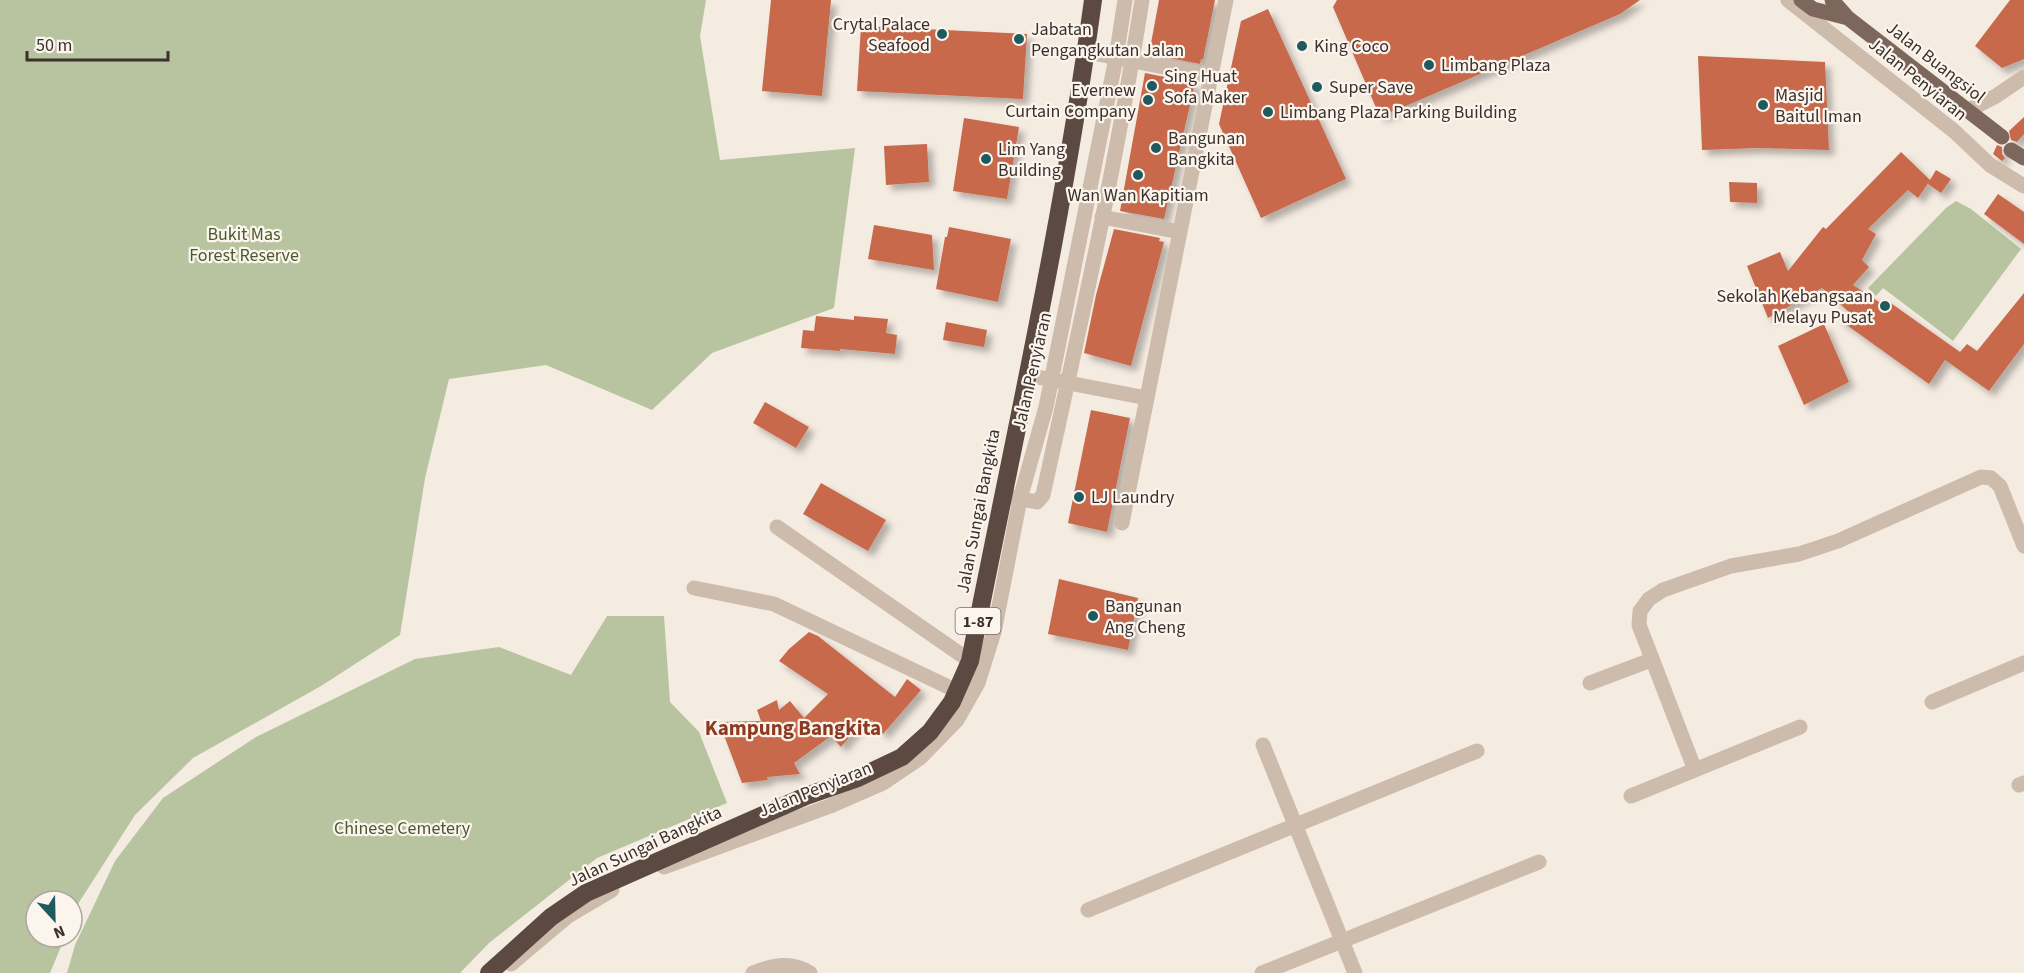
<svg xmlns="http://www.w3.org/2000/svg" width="2024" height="973" viewBox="0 0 2024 973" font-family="'Source Sans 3',sans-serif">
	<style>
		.green { fill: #b8c4a0 }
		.building { fill: #c8694b; filter: url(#shadow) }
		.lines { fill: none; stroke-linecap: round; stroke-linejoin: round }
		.street { stroke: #cdbbac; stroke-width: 15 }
		.primary { stroke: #7d675c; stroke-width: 15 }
		.highway { stroke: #5c4a42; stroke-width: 18 }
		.poi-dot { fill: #1f5a5e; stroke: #fbf5ee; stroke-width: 2 }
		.labels { text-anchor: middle; stroke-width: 4.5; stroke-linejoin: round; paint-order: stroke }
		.shield { fill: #fbf5ee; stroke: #756b66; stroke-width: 1.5 }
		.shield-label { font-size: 16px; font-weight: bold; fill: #3b302b }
		.poi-label { font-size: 18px; fill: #3b302b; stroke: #fbf5ee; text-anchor: start }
		.street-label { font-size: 18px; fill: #3b302b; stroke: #fbf5ee }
		.park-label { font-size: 18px; fill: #4a5a2e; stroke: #fbf5ee }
		.quarter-label { font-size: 21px; font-weight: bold; fill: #8c3b22; stroke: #fbf5ee }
	</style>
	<defs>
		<filter id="shadow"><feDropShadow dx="5.5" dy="5.5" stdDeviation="3" flood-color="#0004"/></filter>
	</defs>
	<rect width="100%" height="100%" fill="#f4ebe1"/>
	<!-- green -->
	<path class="green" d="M0,0H706L700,36L720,160L855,148L834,308L712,353L652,410L546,365L449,379L425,478L400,635L321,686L193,758L135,815L78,904L72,919V901H36V937H65L50,973H0Z
		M1956,201L1971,209L2021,249L1953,341L1883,288L1876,296L1868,288L1946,208Z
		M607,616H664L670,702L699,732L727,803L597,858L489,943L460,973H67L75,945L115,861L163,798L256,737L415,659L499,647L571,675Z"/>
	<!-- building -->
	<path class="building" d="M771,0H831L822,96L762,91Z
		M1159,0H1215L1203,60L1201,59L1200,64L1149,54Z
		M1337,0H1640L1620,14L1380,117L1333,7Z
		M2010,0H2024V59L2002,68L1975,46Z
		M1268,9L1346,179L1261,218L1219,124L1241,21Z
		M861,26L1027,34L1023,99L857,91Z
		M1698,56L1825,62L1829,150L1758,148L1702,150Z
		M1145,73L1195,83L1164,219L1120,211Z
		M2024,117V134L2017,142L2011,140L2009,131Z
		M964,118L1019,127L1007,199L953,191Z
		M927,144L929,182L886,185L884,146Z
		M1997,145L2002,147V154L2005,158L2002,161L1993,154Z
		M1901,152L1930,180L1936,170L1951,179L1941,193L1928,184L1929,182L1918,198L1908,190L1868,229L1876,234L1862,260L1869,267L1853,285L1879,302L1885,299L1960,352L1967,344L1977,351L2024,293V344L1989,391L1945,360L1929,384L1837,318L1849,312L1822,288L1768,318L1747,266L1780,252L1788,271L1823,227L1826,229Z
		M1729,182L1757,183V203L1730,202Z
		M1998,194L2024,212V244L1984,214Z
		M874,225L932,235L934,270L868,259Z
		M949,227L1011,239L998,302L936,289L945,237H947Z
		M1114,229L1160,238L1159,241L1164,242L1131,366L1084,353L1096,295Z
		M816,316L854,320V316L888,319L886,333L897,335L895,354L840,349V351L801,348L803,330L814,331Z
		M946,322L987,330L984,347L943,340Z
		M1824,324L1849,382L1804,405L1778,346Z
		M765,402L809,427L796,448L753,423Z
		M1091,410L1130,418L1107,532L1068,523Z
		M821,483L886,520L868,551L803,514Z
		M1059,579L1138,598L1128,650L1048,634Z
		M809,632L818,636L895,697L907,679L921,690L883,734L872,720L867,725L862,722L841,747L831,736L794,763L800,774L767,777L768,780L742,783L719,722L761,721L757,710L777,700L779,710L790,701L804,718L828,694L779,661L789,649Z"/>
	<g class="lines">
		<!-- street -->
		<path class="street" d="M1788,0L1954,131L1990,165L2024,186
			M1087,52L1210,76
			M1967,111L1996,96L2024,77
			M1102,217L1180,232
			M1027,375L1147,398L1226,0
			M1012,497L1037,502L1043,495C1079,331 1116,166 1142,0
			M1122,523L1147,398
			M777,527L970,661
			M694,588L774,604L957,691
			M1590,683L1651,660
			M1932,702L2024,663
			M1263,745L1355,973
			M1695,770L1639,625L1640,611L1649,599L1663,590L1731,566L1799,554L1838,541L1981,477L1991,478L2000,486L2024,546
			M2019,785L2024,783
			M1631,796L1800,727
			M664,867L830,806L883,783L920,758L957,720L978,683L994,632L1020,499L1046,407L1116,58L1125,0
			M1088,910L1477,751
			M511,964L568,916L612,890
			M753,973C773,965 792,961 810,973
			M1262,973L1539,862"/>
		<!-- primary -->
		<path class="primary" d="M1801,0L1813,9L1848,18
			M1832,0L1848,18L2002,137
			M2011,150L2024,158"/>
		<!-- highway -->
		<path class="highway" d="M489,973L551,917L586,893L806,796L858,778L902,757L930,732L952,702L970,661C1013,442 1063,222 1093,0"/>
	</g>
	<!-- markers -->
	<g class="poi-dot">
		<circle cx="942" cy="34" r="6"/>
		<circle cx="1019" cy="39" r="6"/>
		<circle cx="1302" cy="46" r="6"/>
		<circle cx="1429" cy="65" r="6"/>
		<circle cx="1152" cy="86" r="6"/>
		<circle cx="1317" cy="87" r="6"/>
		<circle cx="1148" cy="100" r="6"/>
		<circle cx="1763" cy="105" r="6"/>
		<circle cx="1268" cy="112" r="6"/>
		<circle cx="1156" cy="148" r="6"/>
		<circle cx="986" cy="159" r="6"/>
		<circle cx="1138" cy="175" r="6"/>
		<circle cx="1885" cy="306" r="6"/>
		<circle cx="1079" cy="497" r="6"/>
		<circle cx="1093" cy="616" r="6"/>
	</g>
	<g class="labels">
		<!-- shield labels -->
		<rect class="shield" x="955.5" y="608" width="45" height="26" rx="4.5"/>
		<g class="shield-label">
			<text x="978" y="627">1-87</text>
		</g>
		<!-- poi labels -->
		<g class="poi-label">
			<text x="930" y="30" text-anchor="end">Crytal Palace<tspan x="930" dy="21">Seafood</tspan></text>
			<text x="1031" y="35">Jabatan<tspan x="1031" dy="21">Pengangkutan Jalan</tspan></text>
			<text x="1314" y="52">King Coco</text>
			<text x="1441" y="71">Limbang Plaza</text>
			<text x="1164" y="82">Sing Huat<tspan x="1164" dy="21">Sofa Maker</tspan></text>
			<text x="1329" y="93">Super Save</text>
			<text x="1136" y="96" text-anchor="end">Evernew<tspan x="1136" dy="21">Curtain Company</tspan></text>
			<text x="1775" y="101">Masjid<tspan x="1775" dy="21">Baitul Iman</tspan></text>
			<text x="1280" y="118">Limbang Plaza Parking Building</text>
			<text x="1168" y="144">Bangunan<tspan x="1168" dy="21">Bangkita</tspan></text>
			<text x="998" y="155">Lim Yang<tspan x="998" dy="21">Building</tspan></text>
			<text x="1138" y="201" text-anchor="middle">Wan Wan Kapitiam</text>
			<text x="1873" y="302" text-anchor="end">Sekolah Kebangsaan<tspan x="1873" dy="21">Melayu Pusat</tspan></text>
			<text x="1091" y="503">LJ Laundry</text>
			<text x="1105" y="612">Bangunan<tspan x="1105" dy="21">Ang Cheng</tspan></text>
		</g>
		<!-- street labels -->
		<g class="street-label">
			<text transform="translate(1936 62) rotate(38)" y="6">Jalan Buangsiol</text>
			<text transform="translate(1918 79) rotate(39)" y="6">Jalan Penyiaran</text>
			<text transform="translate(1032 371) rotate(-77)" y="6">Jalan Penyiaran</text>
			<text transform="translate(978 511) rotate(-79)" y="6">Jalan Sungai Bangkita</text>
			<text transform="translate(815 789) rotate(-22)" y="6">Jalan Penyiaran</text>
			<text transform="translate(645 846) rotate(-25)" y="6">Jalan Sungai Bangkita</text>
		</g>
		<!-- park labels -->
		<g class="park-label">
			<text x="244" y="240">Bukit Mas<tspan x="244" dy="21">Forest Reserve</tspan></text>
			<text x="402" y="834">Chinese Cemetery</text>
		</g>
		<!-- quarter labels -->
		<g class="quarter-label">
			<text x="793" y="735">Kampung Bangkita</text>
		</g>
	</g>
	<!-- north arrow -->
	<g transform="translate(54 919) rotate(158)"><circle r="28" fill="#fbf5ee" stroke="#aea6a0" stroke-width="1.5"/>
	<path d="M0-4.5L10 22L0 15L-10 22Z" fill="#1f5a5e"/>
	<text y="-9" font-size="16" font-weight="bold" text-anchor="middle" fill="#3b302b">N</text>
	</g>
	<!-- scale -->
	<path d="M27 51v9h141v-9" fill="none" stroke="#3b302b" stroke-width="3"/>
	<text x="36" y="51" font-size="18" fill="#3b302b" stroke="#fbf5ee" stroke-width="4.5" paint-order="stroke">50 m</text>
</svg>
